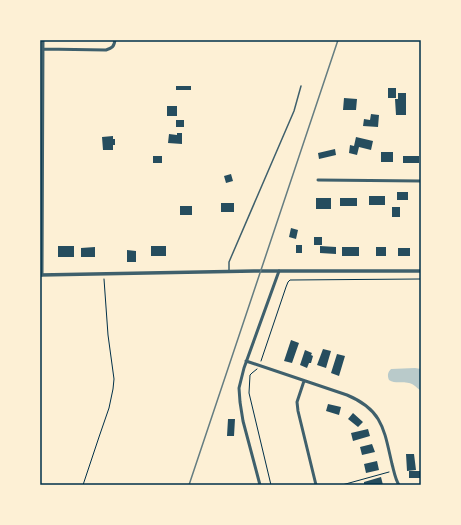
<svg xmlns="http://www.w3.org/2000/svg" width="461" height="525" viewBox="0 0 461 525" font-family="'Libre Baskerville',serif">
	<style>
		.green { fill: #b9caca }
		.building { fill: #264d5e }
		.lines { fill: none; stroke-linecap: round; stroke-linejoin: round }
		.path { stroke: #003049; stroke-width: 1 }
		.service { stroke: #3f606c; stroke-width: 1.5 }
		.minor { stroke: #3f606c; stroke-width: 3 }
		.tertiary { stroke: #3f606c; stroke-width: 3.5 }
		.rail { stroke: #657d81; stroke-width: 1.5 }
		.neatline { fill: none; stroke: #003049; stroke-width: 1.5 }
	</style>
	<rect width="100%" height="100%" fill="#fdf0d5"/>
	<!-- green -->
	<path class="green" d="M415,368L421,369V391C417,388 414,384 409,383C403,381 395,384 389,380C387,375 388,372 391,369Z"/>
	<!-- building -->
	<path class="building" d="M176,86H191V90H176Z
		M388,88H396V98H388Z
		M398,93H406V115H396L395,99H398Z
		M344,98L357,99L356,110H343Z
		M167,106H177V116H167Z
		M371,114L379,115L378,127L363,126L364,119L370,120Z
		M176,120H184V127H176Z
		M177,133H182V144L168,143L169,134L177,135Z
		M113,136V139H115V145H113V150H103L102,137Z
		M356,137L373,141L371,150L359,147L357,155L349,153L350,145L354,146Z
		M335,149L336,155L319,159L318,153Z
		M381,152H393V162H381Z
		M153,156H162V163H153Z
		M403,156H419V163H403Z
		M231,174L233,181L226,183L224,176Z
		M397,192H408V200H397Z
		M369,196H385V205H369Z
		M316,198H331V209H316Z
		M340,198H357V206H340Z
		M221,203H234V212H221Z
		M180,206H192V215H180Z
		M392,207H400V217H392Z
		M291,228L298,230L296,239L289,237Z
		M314,237H322V245H314Z
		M296,245H302V253H296Z
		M58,246H74V257H58Z
		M151,246H166V256H151Z
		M320,246L336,247V254L320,253Z
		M95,247V257H81V248Z
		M342,247H359V256H342Z
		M376,247H386V256H376Z
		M398,248H410V256H398Z
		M127,250L136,251V262H127Z
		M291,340L299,343L292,363L284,361Z
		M323,349L331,351L326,368L317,365Z
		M305,350L312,353L311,355L313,356L311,363H309L307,368L300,365Z
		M337,354L345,356L339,376L331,373Z
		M328,404L341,407L339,415L326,411Z
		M353,413L363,422L358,427L348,419Z
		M228,419H235L234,436H227Z
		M368,429L370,436L353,441L351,433Z
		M372,444L375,452L362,455L360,447Z
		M406,454H414L416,470L407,471Z
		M377,461L379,470L366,473L364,464Z
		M409,471H420V478H409Z
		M381,477L383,485H364V482Z"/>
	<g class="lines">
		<!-- path -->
		<path class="path" d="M261,361L286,287L288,282L290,280L421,279
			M257,369L252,373L250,375L249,393L271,485
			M83,485L99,437L109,408L113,389L114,379L108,335L104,279
			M342,485L389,472"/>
		<!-- service -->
		<path class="service" d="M229,271V262L232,255L294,111L301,86"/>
		<!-- minor -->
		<path class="minor" d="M43,49L106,50C112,48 114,47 115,40
			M318,180L421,181
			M42,275L43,40
			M246,361L347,395C383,410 384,430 392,464C394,471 395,479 399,485
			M304,381L297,402L298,411L316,485
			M260,485L243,421L240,402L239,388L244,368L279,271"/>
		<!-- tertiary -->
		<path class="tertiary" d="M40,275L254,271H421"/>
		<!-- rail -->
		<path class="rail" d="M189,485L338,40"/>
	</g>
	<!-- border -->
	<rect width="461" height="525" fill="none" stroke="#fdf0d5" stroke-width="82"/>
	<rect x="41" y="41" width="379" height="443" class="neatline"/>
</svg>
